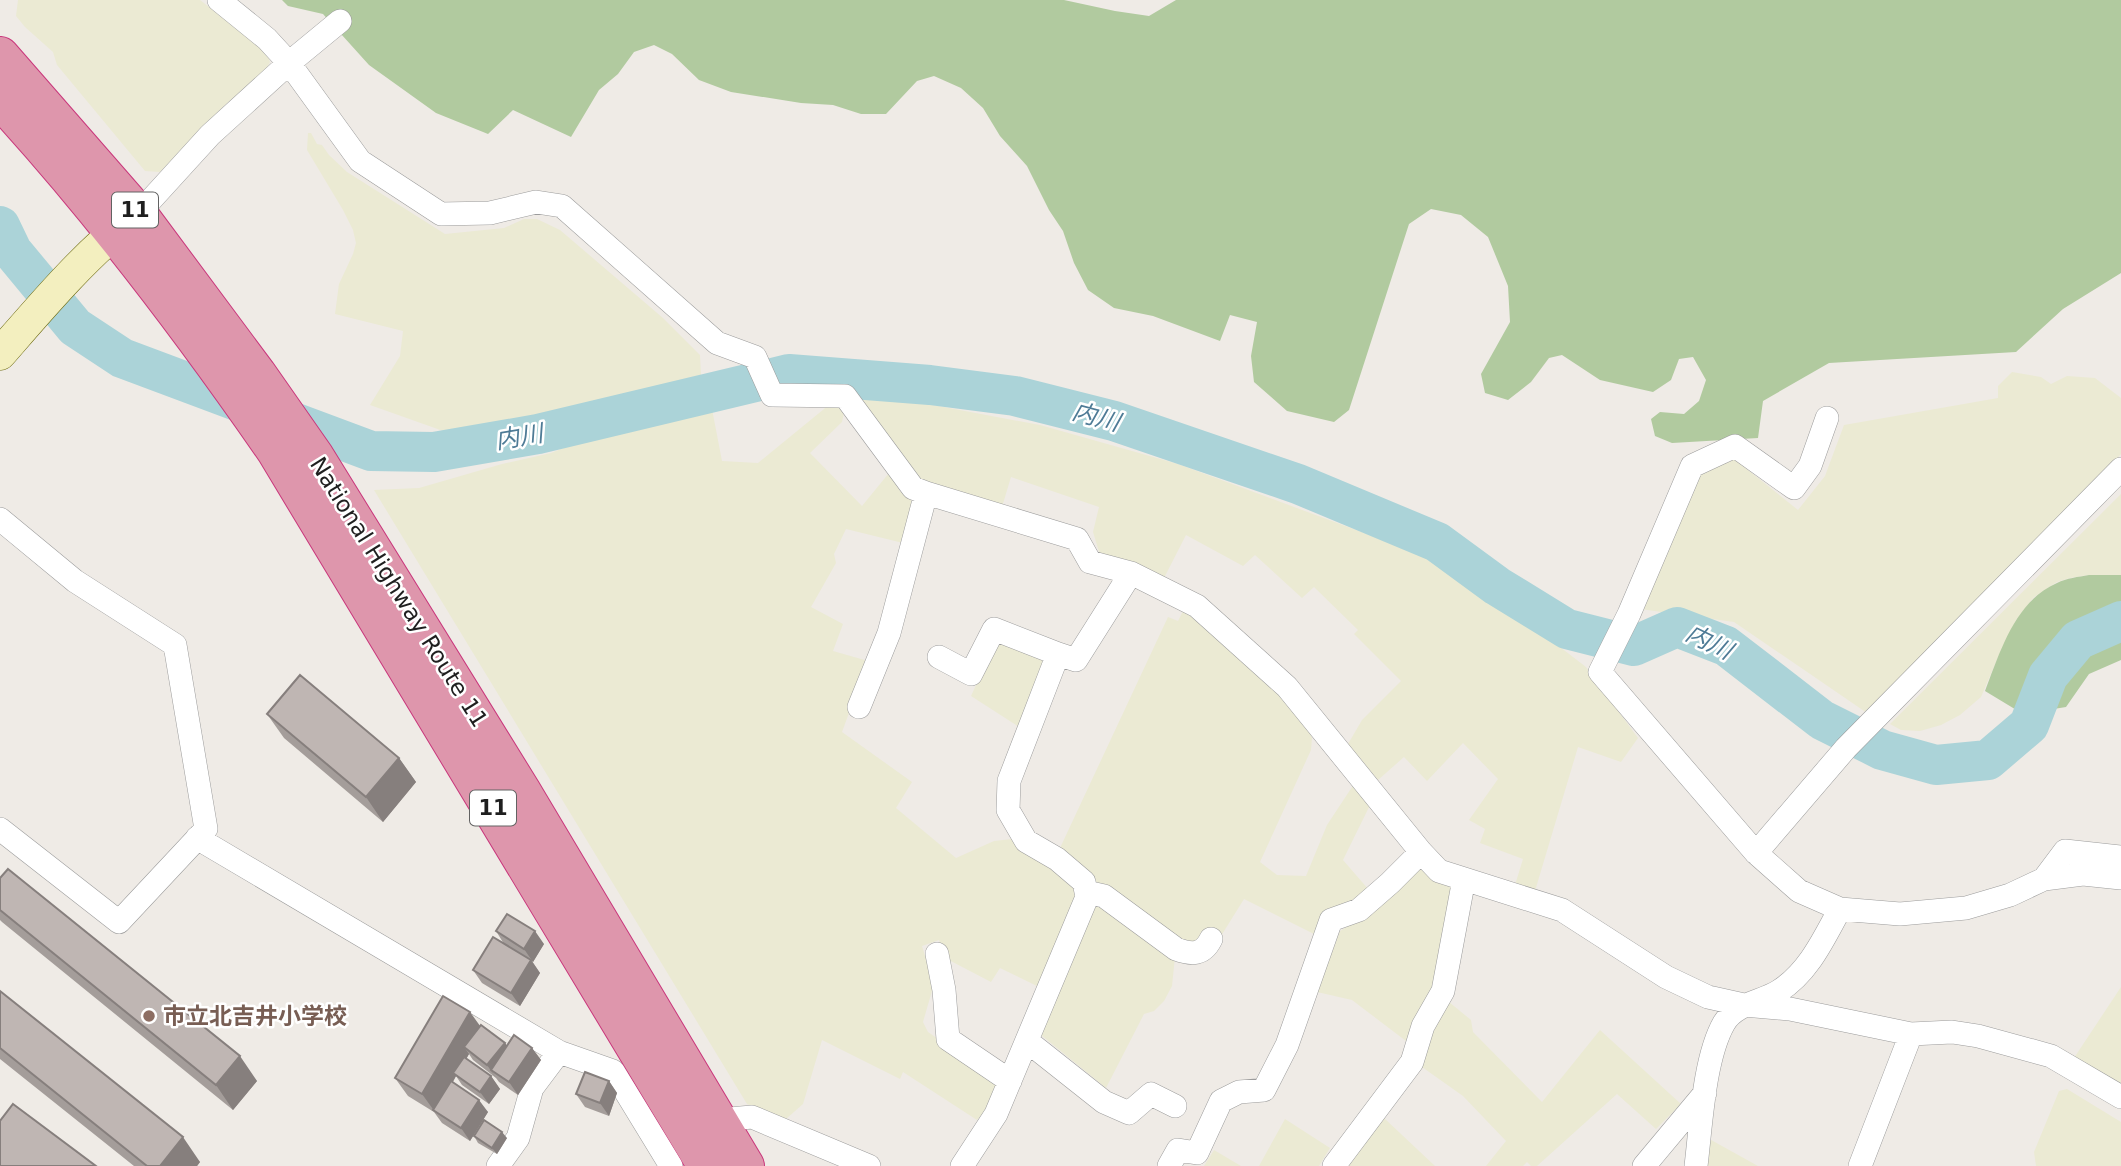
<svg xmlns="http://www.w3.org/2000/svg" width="2121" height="1166" viewBox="0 0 2121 1166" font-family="'DejaVu Sans','Noto Sans JP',sans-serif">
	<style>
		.farmland { fill: #ebead3 }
		.forest { fill: #b1ca9f }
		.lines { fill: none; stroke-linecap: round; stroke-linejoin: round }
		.river { stroke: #abd3d8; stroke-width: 40 }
		.street-casing { stroke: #9c9c9c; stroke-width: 24 }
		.secondary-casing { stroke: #6c6a10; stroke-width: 33 }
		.highway-casing { stroke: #c9377c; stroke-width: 40 }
		.street { stroke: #fff; stroke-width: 23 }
		.secondary { stroke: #f3efbf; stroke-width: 32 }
		.highway { stroke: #de96ac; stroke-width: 38 }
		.wall { fill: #a49d9a }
		.shaded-wall { fill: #867f7d }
		.building { fill: #bfb6b3; stroke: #867f7d; stroke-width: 2 }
		.education-dot { fill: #8d6e63; stroke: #fff; stroke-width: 2.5 }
		.labels { text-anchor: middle; stroke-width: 5; stroke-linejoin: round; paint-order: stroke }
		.shield { fill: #fff; stroke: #626262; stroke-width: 2 }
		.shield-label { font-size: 21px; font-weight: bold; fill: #1f1f1f }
		.street-label { font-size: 23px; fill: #1f1f1f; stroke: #fff }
		.education-label { font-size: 23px; font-weight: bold; fill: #785e54; stroke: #fff; text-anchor: start }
		.water-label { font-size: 24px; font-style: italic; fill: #4e7b96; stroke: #fff }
	</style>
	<rect width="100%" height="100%" fill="#efebe6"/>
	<!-- farmland -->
	<path class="farmland" d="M18,0H200L257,44L267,54L270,62L266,70L249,87L226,104L160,172L145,171L57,65L53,52L25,27L16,16Z
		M308,133H311L317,144L322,145L329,155L347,172L445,234L504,228L524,219H537L560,230L663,318L700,355L701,375L528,420L446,432L370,405L400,356L403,331L335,314L339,284L353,254L356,243L353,230L343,210L307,150Z
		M2012,372L2041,377L2051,384L2067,376L2095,378L2121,398V454L2074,508L1867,713L1734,622L1640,609L1699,473L1733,458L1798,510L1825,476L1844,425L1998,398V386Z
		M859,395L912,401L1040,425L1178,464L1429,557L1547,637L1586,667L1638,738L1621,762L1578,747L1535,891L1515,885L1523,859L1480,843L1485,829L1469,820L1498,779L1463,743L1427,781L1404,757L1378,780L1348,744L1362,720L1401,681L1354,634L1358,630L1314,587L1302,598L1255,555L1243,566L1186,535L1163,580L1100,555L1093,532L1099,507L1011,477L1002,507L916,479Z
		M835,400L845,408L842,422L810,453L862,506L889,473L900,491L913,502L903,543L846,529L834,554L836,563L811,607L843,624L833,651L868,661L842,732L912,782L896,808L956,858L994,841L1012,839L1073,884L1077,899L1039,987L1000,968L991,982L945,958L939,940L922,946L934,984L923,1022L928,1032L988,1073L999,1083L987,1109L977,1120L903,1072L900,1079L822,1040L803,1104L786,1119L747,1104L374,490L419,488L502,464L551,453L576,443L648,423L712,409L722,461L758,463Z
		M2121,494V575H2089L2070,578L2057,582L2034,597L2016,620L1999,655L1981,697L1960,715L1941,725L1920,731L1901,730L1890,724Z
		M1184,609L1287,699L1309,729L1312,738L1311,750L1260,862L1277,875L1306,876L1327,825L1356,781L1372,801L1343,860L1369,890L1316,935L1244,899L1221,936L1196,944L1179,941L1096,884L1060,848L1168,617L1178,621Z
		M998,637L1045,657L1019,727L971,696Z
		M1421,864L1455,886L1435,992L1406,1041L1352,1000L1317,992L1340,931L1363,917Z
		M1097,903L1175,957L1172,986L1164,1001L1154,1011L1144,1014L1106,1088L1041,1035Z
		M2121,987V1086L2074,1058Z
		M1449,1002L1471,1020L1473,1032L1542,1102L1600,1030L1681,1104L1656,1129L1617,1094L1537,1166H1531L1527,1162L1523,1166H1486L1506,1141L1463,1096L1422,1067L1432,1027Z
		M2067,1089L2121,1122V1166H2036L2034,1152L2059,1091Z
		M1384,1118L1435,1166H1345Z
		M1285,1119L1330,1148L1319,1166H1259Z
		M1704,1136L1758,1166H1701Z
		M1214,1150L1241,1166H1204Z"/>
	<!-- forest -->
	<path class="forest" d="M282,0H1064L1115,11L1149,16L1176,0H2121V273L2063,309L2016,352L1829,363L1763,401L1758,438L1672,443L1655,436L1651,419L1660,412L1684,414L1699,401L1706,380L1693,357L1679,359L1671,380L1653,392L1600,380L1562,355L1549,358L1531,382L1508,400L1485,393L1481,374L1510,322L1508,286L1488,237L1461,215L1431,209L1409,224L1349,410L1334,422L1287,411L1254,382L1251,356L1257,322L1230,315L1220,341L1153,316L1114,308L1088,290L1074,263L1063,231L1049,210L1027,166L1000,136L983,108L961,88L934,76L917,81L886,114H861L833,105L801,103L731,92L699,80L672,54L654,45L634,52L618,74L599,90L571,137L513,110L488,134L436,113L369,65L323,14L288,6Z
		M2089,575H2121V660L2089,674L2066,707L2023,714L1985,691C2000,652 2015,601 2057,583C2067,578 2078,577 2089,575Z"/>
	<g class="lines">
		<!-- river -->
		<path class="river" d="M0,226L12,251L75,327L122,358L371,451L434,452L538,434L789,374L930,385L1015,396L1114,421L1298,484L1437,542L1497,586L1567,629L1634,646L1677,627L1726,646L1822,720L1882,750L1936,765L1988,760L2029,725L2048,676L2078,640L2121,621"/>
		<defs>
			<path id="street" d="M219,0L267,39L289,63L360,161L441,214L490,213L536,202L562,206L717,343L755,357L772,395L845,396L913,488L926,493L1077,539L1090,562L1131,573L1197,606L1287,687L1421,852L1439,871L1562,910L1666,977L1708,997L1744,1005L1790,1009L1911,1034L1952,1032L1978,1036L2051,1056L2121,1097
				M138,214L210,135L289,63L340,21
				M1827,418L1810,466L1794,488L1735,446L1692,466L1629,614L1600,672L1756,853L1799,891L1840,909L1900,914L1966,908L2010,895L2044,879L2083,874L2121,878
				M0,519L75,581L175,645L206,829L119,922L0,829
				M939,657L971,674L994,629L1058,654
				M859,707L889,633L926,493
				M197,838L559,1052L613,1071L671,1166
				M1756,853L1846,748L2121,469
				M2044,879L2065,851L2121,857
				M1086,892L1104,896L1176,949C1192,955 1203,955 1211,939
				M937,954L944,990L948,1039L1010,1081
				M1027,1041L1104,1102L1129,1113L1151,1094L1175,1106
				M719,1120L752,1117L869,1166
				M498,1166L518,1138L532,1088L559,1052
				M962,1166L996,1114L1087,897L1084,882L1057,859L1026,841L1008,810L1009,781L1058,654L1076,660L1131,573
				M1169,1166L1178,1150L1197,1153L1221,1101L1239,1092L1264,1090L1287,1045L1331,920L1359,910L1390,883L1421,852
				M1334,1166L1412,1062L1423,1026L1443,991L1464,879
				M1644,1166L1705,1093
				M1696,1166C1701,1125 1704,1058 1724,1023C1736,1003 1762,1002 1779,991C1809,972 1824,938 1840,909
				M1860,1166L1911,1034"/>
			<path id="secondary" d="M0,354C41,307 82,258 131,219"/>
			<path id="highway" d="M0,56L138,214L257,374L315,457L522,792L745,1166
				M0,99C101,209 191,328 276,451L707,1166"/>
		</defs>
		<!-- street casing -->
		<use href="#street" class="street-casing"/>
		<!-- secondary casing -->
		<use href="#secondary" class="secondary-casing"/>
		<!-- highway casing -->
		<use href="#highway" class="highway-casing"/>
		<!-- street -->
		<use href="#street" class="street"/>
		<!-- secondary -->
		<use href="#secondary" class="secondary"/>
		<!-- highway -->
		<use href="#highway" class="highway"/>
	</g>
	<!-- wall -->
	<path class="wall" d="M267,714L399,758L416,782L383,822L284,738Z
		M0,878L257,1081L233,1110L2,922L0,920Z
		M496,931L544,944L533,962L532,961L540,973L520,1006L482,983L473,970L504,944Z
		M0,991L200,1162L197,1166H134L0,1059Z
		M480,1026L505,1043L507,1046L532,1048L541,1060L518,1095L499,1082L496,1078L473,1060L469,1054L466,1059L491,1076L500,1089L489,1104L462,1085L456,1076L453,1082L488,1112L470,1141L442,1123L434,1112L408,1096L395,1078Z
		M609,1081L617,1093L609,1116L585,1107L576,1094Z
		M474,1136L507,1138L497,1154L478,1143Z"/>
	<!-- shaded-wall -->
	<path class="shaded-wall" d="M399,758L416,782L383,822L366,797Z
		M535,931L544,944L533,962L524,949Z
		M531,960L540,973L520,1006L511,993Z
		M470,1012L483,1030L464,1047L469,1054L457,1075L453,1073L456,1076L435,1112L422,1094Z
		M505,1043L514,1055L491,1070L496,1078L487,1065Z
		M532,1048L541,1060L518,1095L509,1082Z
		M240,1056L257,1081L233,1110L216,1085Z
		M491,1076L500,1089L489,1104L480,1092Z
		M609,1081L617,1093L609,1116L600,1103Z
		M479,1100L488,1112L470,1141L461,1128Z
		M502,1132L507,1138L497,1154L492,1148Z
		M183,1137L200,1162L197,1166H160Z"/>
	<!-- building -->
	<path class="building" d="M300,675L399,758L366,797L267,714Z
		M8,869L240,1056L216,1085L0,910V878Z
		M507,914L535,931L524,949L496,931Z
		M493,937L531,960L511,993L473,970Z
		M0,991L183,1137L160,1166H147L0,1048Z
		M443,996L470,1012L422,1094L395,1078Z
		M481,1025L505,1043L487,1065L464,1047Z
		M514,1035L532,1048L509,1082L491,1070Z
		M464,1057L491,1076L480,1092L453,1073Z
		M585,1072L609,1081L600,1103L576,1094Z
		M451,1081L479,1100L461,1128L433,1110Z
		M13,1104L96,1166H0V1121Z
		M484,1120L502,1132L492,1148L474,1136Z"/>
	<!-- markers -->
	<circle class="education-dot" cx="149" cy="1016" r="7"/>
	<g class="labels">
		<!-- shield labels -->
		<g class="shield">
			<rect x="112" y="192.5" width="46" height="35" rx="5"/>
			<rect x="470" y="790.5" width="46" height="35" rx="5"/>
		</g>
		<g class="shield-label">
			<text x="135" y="217">11</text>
			<text x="493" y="815">11</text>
		</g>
		<!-- street labels -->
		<g class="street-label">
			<text transform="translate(399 592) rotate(58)" y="8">National Highway Route 11</text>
		</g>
		<!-- education labels -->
		<g class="education-label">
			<text x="163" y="1024">市立北吉井小学校</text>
		</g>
		<!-- water labels -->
		<g class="water-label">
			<text transform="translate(1096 417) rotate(15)" y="8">内川</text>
			<text transform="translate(519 437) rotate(-10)" y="8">内川</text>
			<text transform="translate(1709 642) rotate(26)" y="8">内川</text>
		</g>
	</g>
</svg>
